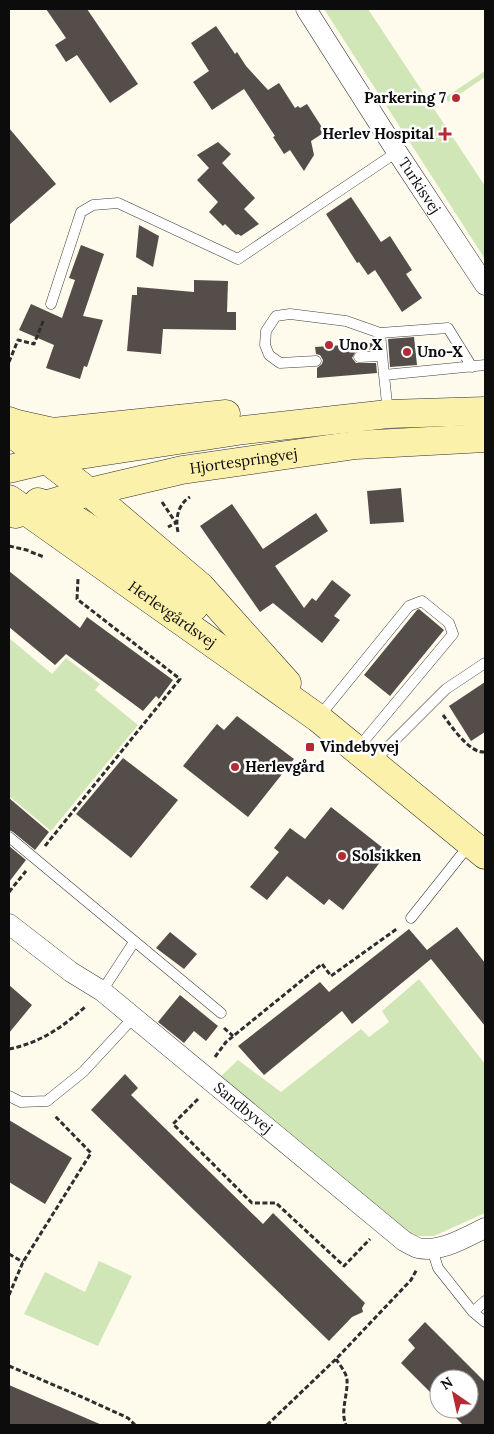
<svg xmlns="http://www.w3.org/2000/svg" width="494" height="1434" viewBox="0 0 494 1434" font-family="Lora,serif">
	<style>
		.green { fill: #d0e6b7 }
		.building { fill: #544d49 }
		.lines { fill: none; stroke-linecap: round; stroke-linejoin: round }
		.lane-casing { stroke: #3f3f3f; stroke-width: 11 }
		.street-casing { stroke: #3f3f3f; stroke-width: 21 }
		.secondary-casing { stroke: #2e2e2e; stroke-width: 29 }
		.path { stroke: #2e2e2e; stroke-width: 3; stroke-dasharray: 5 2.5; stroke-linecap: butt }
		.lane { stroke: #fff; stroke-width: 10 }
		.street { stroke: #fff; stroke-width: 20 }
		.secondary { stroke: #fbf1aa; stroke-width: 28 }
		.poi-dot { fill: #b42b34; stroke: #fff; stroke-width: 2 }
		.labels { text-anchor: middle; stroke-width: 5; stroke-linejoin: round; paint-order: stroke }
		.poi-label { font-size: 15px; font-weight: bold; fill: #0c0c0c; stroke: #fff; text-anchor: start }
		.street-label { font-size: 15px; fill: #0c0c0c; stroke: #fff }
	</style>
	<rect width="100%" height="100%" fill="#fefaec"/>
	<!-- green -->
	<path class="green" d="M324,9H368L485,186V259Z
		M485,71V77L448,102L446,97Z
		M9,638L52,674L66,658L100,684L95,690L138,725L51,831L9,796Z
		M419,979L485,1064V1213L434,1236H416L402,1228L219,1078L238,1060L281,1092L361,1029L369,1037L389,1022L382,1011Z
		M99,1261L132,1276L98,1346L24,1314L45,1272L85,1292Z"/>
	<!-- building -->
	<path class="building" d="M46,9H87L138,84L110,103L77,55L66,62L55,45L66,38Z
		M216,26L233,51L235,54L237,52L246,66L268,90L279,83L295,108L298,106L300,108L307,104L325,132L311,141L314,155L304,171L290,150L284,154L273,137L275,136L244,89L212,110L193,82L209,71L191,43Z
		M9,128L56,184L9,225Z
		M218,142L231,154L222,163L255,198L244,209L259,224L241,236L238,234L236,235L225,224L223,226L209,212L218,202L197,180L209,168L197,155Z
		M351,197L381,242L390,236L412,270L406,274L422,298L402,312L375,270L368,275L359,262L357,263L326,214Z
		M139,225L159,236L153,267L136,257Z
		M81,245L104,254L83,316L103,320L87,367L84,366L80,379L46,368L54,345L19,330L31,304L62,318L75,280L69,278Z
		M194,280L228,281L227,312H236V330L163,329L161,354L127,351L132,295H137V287L194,292Z
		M414,337L417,365L390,367L388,339Z
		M374,343L375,349L356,351L352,358L356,363H376L377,373L317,378V368L322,364L323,360L320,355L316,354L315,347Z
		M401,488L404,522L370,524L367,491Z
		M232,504L263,549L316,513L328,531L275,566L304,608L312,598L316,601L332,580L351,595L334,616L340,620L322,643L273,603L260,612L200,526Z
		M9,571L80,628L87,617L173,680L159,699L156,696L143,711L66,654L55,665L9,627Z
		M419,609L444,630L390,696L364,675L417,610Z
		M485,682V732L471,741L449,706Z
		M237,716L294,759L248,817L183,766L217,724L224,730Z
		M123,758L178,800L131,858L76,814Z
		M9,798L49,832L35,850L13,832L9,830Z
		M331,807L388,852L343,910L329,899L324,905L287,876L267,900L250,887L279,852L274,848L290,828L305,839Z
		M9,846L26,860L9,882Z
		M457,927L485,963V1026L431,959L352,1024L342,1011L264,1075L238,1046L320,982L329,992L409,929L427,950Z
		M170,932L197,954L184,969L156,948Z
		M9,985L32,1005L9,1033Z
		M180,995L218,1026L206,1041L194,1031L184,1043L158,1022Z
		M125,1074L138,1088L131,1095L263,1224L273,1213L365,1303L362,1308L363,1312L352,1317L329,1341L91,1110Z
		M9,1120L72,1158L45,1204L9,1182Z
		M425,1322L485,1382V1425H463L447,1409H469V1379H439V1401L401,1363L415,1348L408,1340Z
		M9,1385L102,1425H9Z"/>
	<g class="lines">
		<defs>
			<path id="lane" d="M51,304L81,212L93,205L118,203L238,259L397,152
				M359,357L382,356
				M316,361L280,363L269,355L265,345L266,331L276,316L290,314L346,321L380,333
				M384,375L380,333L448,328L472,367
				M388,413L384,375L485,365
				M318,718L409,606L422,601L449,623L453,634L358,748
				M374,761L446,689L485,663
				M9,837L221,1013
				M411,918L470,844
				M102,991L134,942
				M9,1096L21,1102L47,1101L83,1072L134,1017
				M432,1249L438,1268L473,1312L485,1322
				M473,1312L485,1301"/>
			<g id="street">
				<path id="s1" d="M306,9L397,152L485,285"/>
				<path id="s2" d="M9,924L71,972L102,991L404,1241C408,1243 413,1246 418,1248C441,1253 466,1237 485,1228"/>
			</g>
			<g id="secondary">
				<path d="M9,421L17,424L53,432L226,414"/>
				<path d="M9,431L89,492L201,587L287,683"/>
				<path d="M9,469L47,460L244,430L388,414L485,411"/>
				<path id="s3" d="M9,499L318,718L485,855"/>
				<path d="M38,502C98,523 141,574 194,607"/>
				<path id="s4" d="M15,514L89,492L182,470L356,445L485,438"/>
			</g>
		</defs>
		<!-- lane casing -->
		<use href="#lane" class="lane-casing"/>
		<!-- street casing -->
		<use href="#street" class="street-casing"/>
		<!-- secondary casing -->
		<use href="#secondary" class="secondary-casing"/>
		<!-- path -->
		<path class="path" d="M9,362L18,340L34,344L44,319
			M162,502L176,523L168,527
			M178,532C175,519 178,504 190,497
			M9,546L31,551
			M31,552L44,557
			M443,715C451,726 470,754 485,752
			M45,846L180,679L77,599L78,579
			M9,892L26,871
			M224,1028L233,1036
			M9,1049C40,1043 63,1027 86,1006
			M215,1057L226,1042L322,964L331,976L398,928
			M198,1099L173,1124L252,1203H276L344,1266L370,1239
			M9,1254L23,1262
			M9,1295L23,1262L91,1153L54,1115
			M336,1359C340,1365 347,1374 347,1380C348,1395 340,1411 346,1425
			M9,1366L82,1397L128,1418L135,1425
			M267,1425L336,1359L411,1280L417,1269"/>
		<!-- lane -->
		<use href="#lane" class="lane"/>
		<!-- street -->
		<use href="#street" class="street"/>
		<!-- secondary -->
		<use href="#secondary" class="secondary"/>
	</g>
	<!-- markers -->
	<g class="poi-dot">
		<circle cx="456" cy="98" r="5"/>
		<path d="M442.5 126.5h5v5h5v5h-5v5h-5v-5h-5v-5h5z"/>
		<circle cx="329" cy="345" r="5"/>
		<circle cx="407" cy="352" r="5"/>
		<rect x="305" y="742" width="10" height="10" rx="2.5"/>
		<circle cx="235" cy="767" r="5"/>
		<circle cx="342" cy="856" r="5"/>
	</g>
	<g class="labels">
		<!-- poi labels -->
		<g class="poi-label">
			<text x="446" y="103" text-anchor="end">Parkering 7</text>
			<text x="434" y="139" text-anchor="end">Herlev Hospital</text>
			<text x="339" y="350">Uno X</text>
			<text x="417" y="357">Uno-X</text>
			<text x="320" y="752">Vindebyvej</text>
			<text x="245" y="772">Herlevgård</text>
			<text x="352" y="861">Solsikken</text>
		</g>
		<!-- street labels -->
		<g class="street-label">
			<text dy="5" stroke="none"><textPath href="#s1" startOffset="210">Turkisvej</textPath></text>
			<text dy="5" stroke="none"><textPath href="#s4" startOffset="235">Hjortespringvej</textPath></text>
			<text dy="5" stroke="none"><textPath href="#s3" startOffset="200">Herlevgårdsvej</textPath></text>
			<text dy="5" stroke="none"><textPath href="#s2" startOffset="298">Sandbyvej</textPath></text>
		</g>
	</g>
	<!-- border -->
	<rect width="494" height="1434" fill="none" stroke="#0c0c0c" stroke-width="20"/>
	<!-- north arrow -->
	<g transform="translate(454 1394) rotate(326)"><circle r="24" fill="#ffffff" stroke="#9e9e9e"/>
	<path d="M0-4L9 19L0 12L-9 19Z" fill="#b42b34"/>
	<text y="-8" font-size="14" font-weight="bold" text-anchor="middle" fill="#0c0c0c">N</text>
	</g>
</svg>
